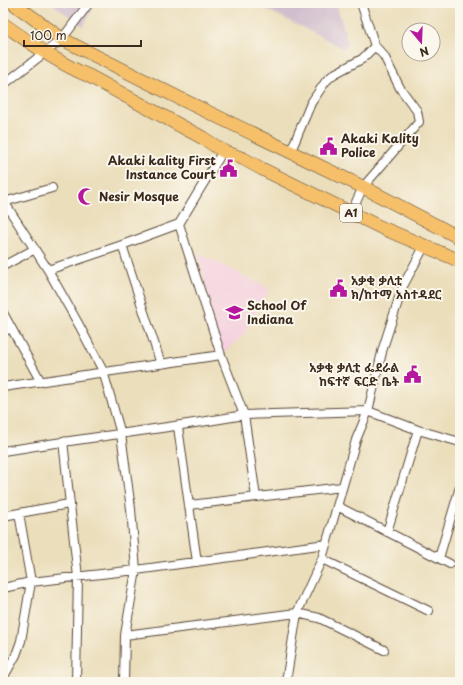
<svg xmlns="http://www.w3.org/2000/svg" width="463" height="685" viewBox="0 0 463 685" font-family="'Playpen Sans','Noto Sans Ethiopic',sans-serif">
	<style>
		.built { fill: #f4cfdd }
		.industrial { fill: #d0bdcd }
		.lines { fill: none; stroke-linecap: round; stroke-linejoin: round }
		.minor-casing { stroke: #554536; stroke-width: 10 }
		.primary-casing { stroke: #554536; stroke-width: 14 }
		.minor { stroke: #fff; stroke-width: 8 }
		.primary { stroke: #f6c06b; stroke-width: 13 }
		.labels { text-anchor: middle; stroke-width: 4; stroke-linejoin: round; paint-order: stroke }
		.shield { fill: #fbf7ec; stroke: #75685c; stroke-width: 1 }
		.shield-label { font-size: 11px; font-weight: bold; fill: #3b2a1e }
		.poi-label { font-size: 12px; font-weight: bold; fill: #3b2a1e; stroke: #fbf7ec; text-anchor: start }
	</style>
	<rect width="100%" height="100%" fill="#fbf7ec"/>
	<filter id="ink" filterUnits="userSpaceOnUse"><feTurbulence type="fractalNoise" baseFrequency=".025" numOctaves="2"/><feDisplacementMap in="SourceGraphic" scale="8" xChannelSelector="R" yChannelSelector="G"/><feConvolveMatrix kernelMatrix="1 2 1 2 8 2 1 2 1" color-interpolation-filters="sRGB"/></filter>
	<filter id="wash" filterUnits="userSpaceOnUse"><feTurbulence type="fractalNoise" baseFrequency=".012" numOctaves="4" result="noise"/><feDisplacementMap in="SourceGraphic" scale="16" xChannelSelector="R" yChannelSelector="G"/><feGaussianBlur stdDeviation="0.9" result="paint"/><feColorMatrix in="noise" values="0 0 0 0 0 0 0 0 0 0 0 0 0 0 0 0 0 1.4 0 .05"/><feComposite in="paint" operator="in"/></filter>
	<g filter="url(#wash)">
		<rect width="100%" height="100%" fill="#ebdebb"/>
		<!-- built -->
		<path class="built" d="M198,253L270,289L243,336L221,355Z"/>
		<!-- industrial -->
		<path class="industrial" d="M51,3H96L83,26Z
			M254,3H336L348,43L345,49Z"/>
	</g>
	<g filter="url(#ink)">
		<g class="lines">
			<defs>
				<path id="minor" d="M3,85L62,39L89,3
					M291,151L311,103L326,81L334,74L362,59L375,46
					M3,200L48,270L79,325L103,371L121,434L131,509L136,570L125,635L124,682
					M4,202L52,188
					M351,213L363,187L419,122L417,111L400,88L384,56L375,46L361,3
					M122,245L161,364
					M425,245L403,286L383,348L368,411L418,430L460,442
					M3,266L35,249
					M48,270L122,245L179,224
					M3,313L41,382
					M3,332L11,328
					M3,387L221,355
					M178,427L197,562
					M63,441L78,577L76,682
					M3,451C83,438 164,429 244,415L221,355L179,224L223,151
					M256,497L244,415L368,411L356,440L322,559L297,613L286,682
					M190,505L342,487
					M337,506L450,564
					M3,516L69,504
					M387,532L418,430
					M439,558L460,487
					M322,559L429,611
					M3,588L31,582L19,513
					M125,635L297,613L319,618L384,650
					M3,678L16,655L21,641L31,582L136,570L326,544"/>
				<path id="primary" d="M13,3L62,39L179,98L363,187L460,238
					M3,24C31,43 58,63 89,76L203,138L223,151L244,159L262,169L380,227L460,261"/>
			</defs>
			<!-- minor casing -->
			<use href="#minor" class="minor-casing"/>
			<!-- primary casing -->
			<use href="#primary" class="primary-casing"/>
			<!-- minor -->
			<use href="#minor" class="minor"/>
			<!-- primary -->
			<use href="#primary" class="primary"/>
		</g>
	</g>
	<!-- icons -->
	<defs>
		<symbol id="civic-bare" viewBox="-9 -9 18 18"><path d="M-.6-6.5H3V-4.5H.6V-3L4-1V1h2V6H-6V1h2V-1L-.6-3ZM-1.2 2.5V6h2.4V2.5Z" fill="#b5179e" stroke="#fbf7ec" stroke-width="2.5" paint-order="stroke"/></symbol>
		<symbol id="mosque-bare" viewBox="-9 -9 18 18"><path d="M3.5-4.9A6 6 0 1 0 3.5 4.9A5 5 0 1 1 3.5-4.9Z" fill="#b5179e" stroke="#fbf7ec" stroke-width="2.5" paint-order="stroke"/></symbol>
		<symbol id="school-bare" viewBox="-9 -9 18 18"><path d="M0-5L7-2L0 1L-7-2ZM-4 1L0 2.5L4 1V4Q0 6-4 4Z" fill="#b5179e" stroke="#fbf7ec" stroke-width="2.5" paint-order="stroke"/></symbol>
	</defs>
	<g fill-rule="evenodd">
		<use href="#civic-bare" x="316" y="134" width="25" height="25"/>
		<use href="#civic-bare" x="216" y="156" width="25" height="25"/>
		<use href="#mosque-bare" x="74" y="184" width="25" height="25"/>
		<use href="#civic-bare" x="326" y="276" width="25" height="25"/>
		<use href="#school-bare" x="222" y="300" width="25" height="25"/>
		<use href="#civic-bare" x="400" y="362" width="25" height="25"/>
	</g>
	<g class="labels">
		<!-- shield labels -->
		<rect class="shield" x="340" y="204" width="22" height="18" rx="3"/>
		<g class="shield-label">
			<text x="351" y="217">A1</text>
		</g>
		<!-- poi labels -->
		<g class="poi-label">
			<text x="341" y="143">Akaki Kality<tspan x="341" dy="14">Police</tspan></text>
			<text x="216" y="165" text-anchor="end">Akaki kality First<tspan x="216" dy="14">Instance Court</tspan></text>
			<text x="99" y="201">Nesir Mosque</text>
			<text x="351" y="285">አቃቂ ቃሊቲ<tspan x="351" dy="14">ክ/ከተማ አስተዳደር</tspan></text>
			<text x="247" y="310">School Of<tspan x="247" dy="14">Indiana</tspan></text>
			<text x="399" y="372" text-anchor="end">አቃቂ ቃሊቲ ፌደራል<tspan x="399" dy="14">ከፍተኛ ፍርድ ቤት</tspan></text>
		</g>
	</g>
	<!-- margin -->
	<rect width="463" height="685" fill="none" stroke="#fbf7ec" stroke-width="16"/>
	<!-- north arrow -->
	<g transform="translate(421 42) rotate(161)"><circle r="19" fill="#fbf7ec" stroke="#aea59a"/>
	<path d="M0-3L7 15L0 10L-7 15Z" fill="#b5179e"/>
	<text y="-6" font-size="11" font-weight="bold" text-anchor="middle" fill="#3b2a1e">N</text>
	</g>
	<!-- scale -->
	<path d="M24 40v6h117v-6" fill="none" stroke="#3b2a1e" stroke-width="2"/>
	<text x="30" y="40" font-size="12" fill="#3b2a1e" stroke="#fbf7ec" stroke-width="3" paint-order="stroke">100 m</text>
</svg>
